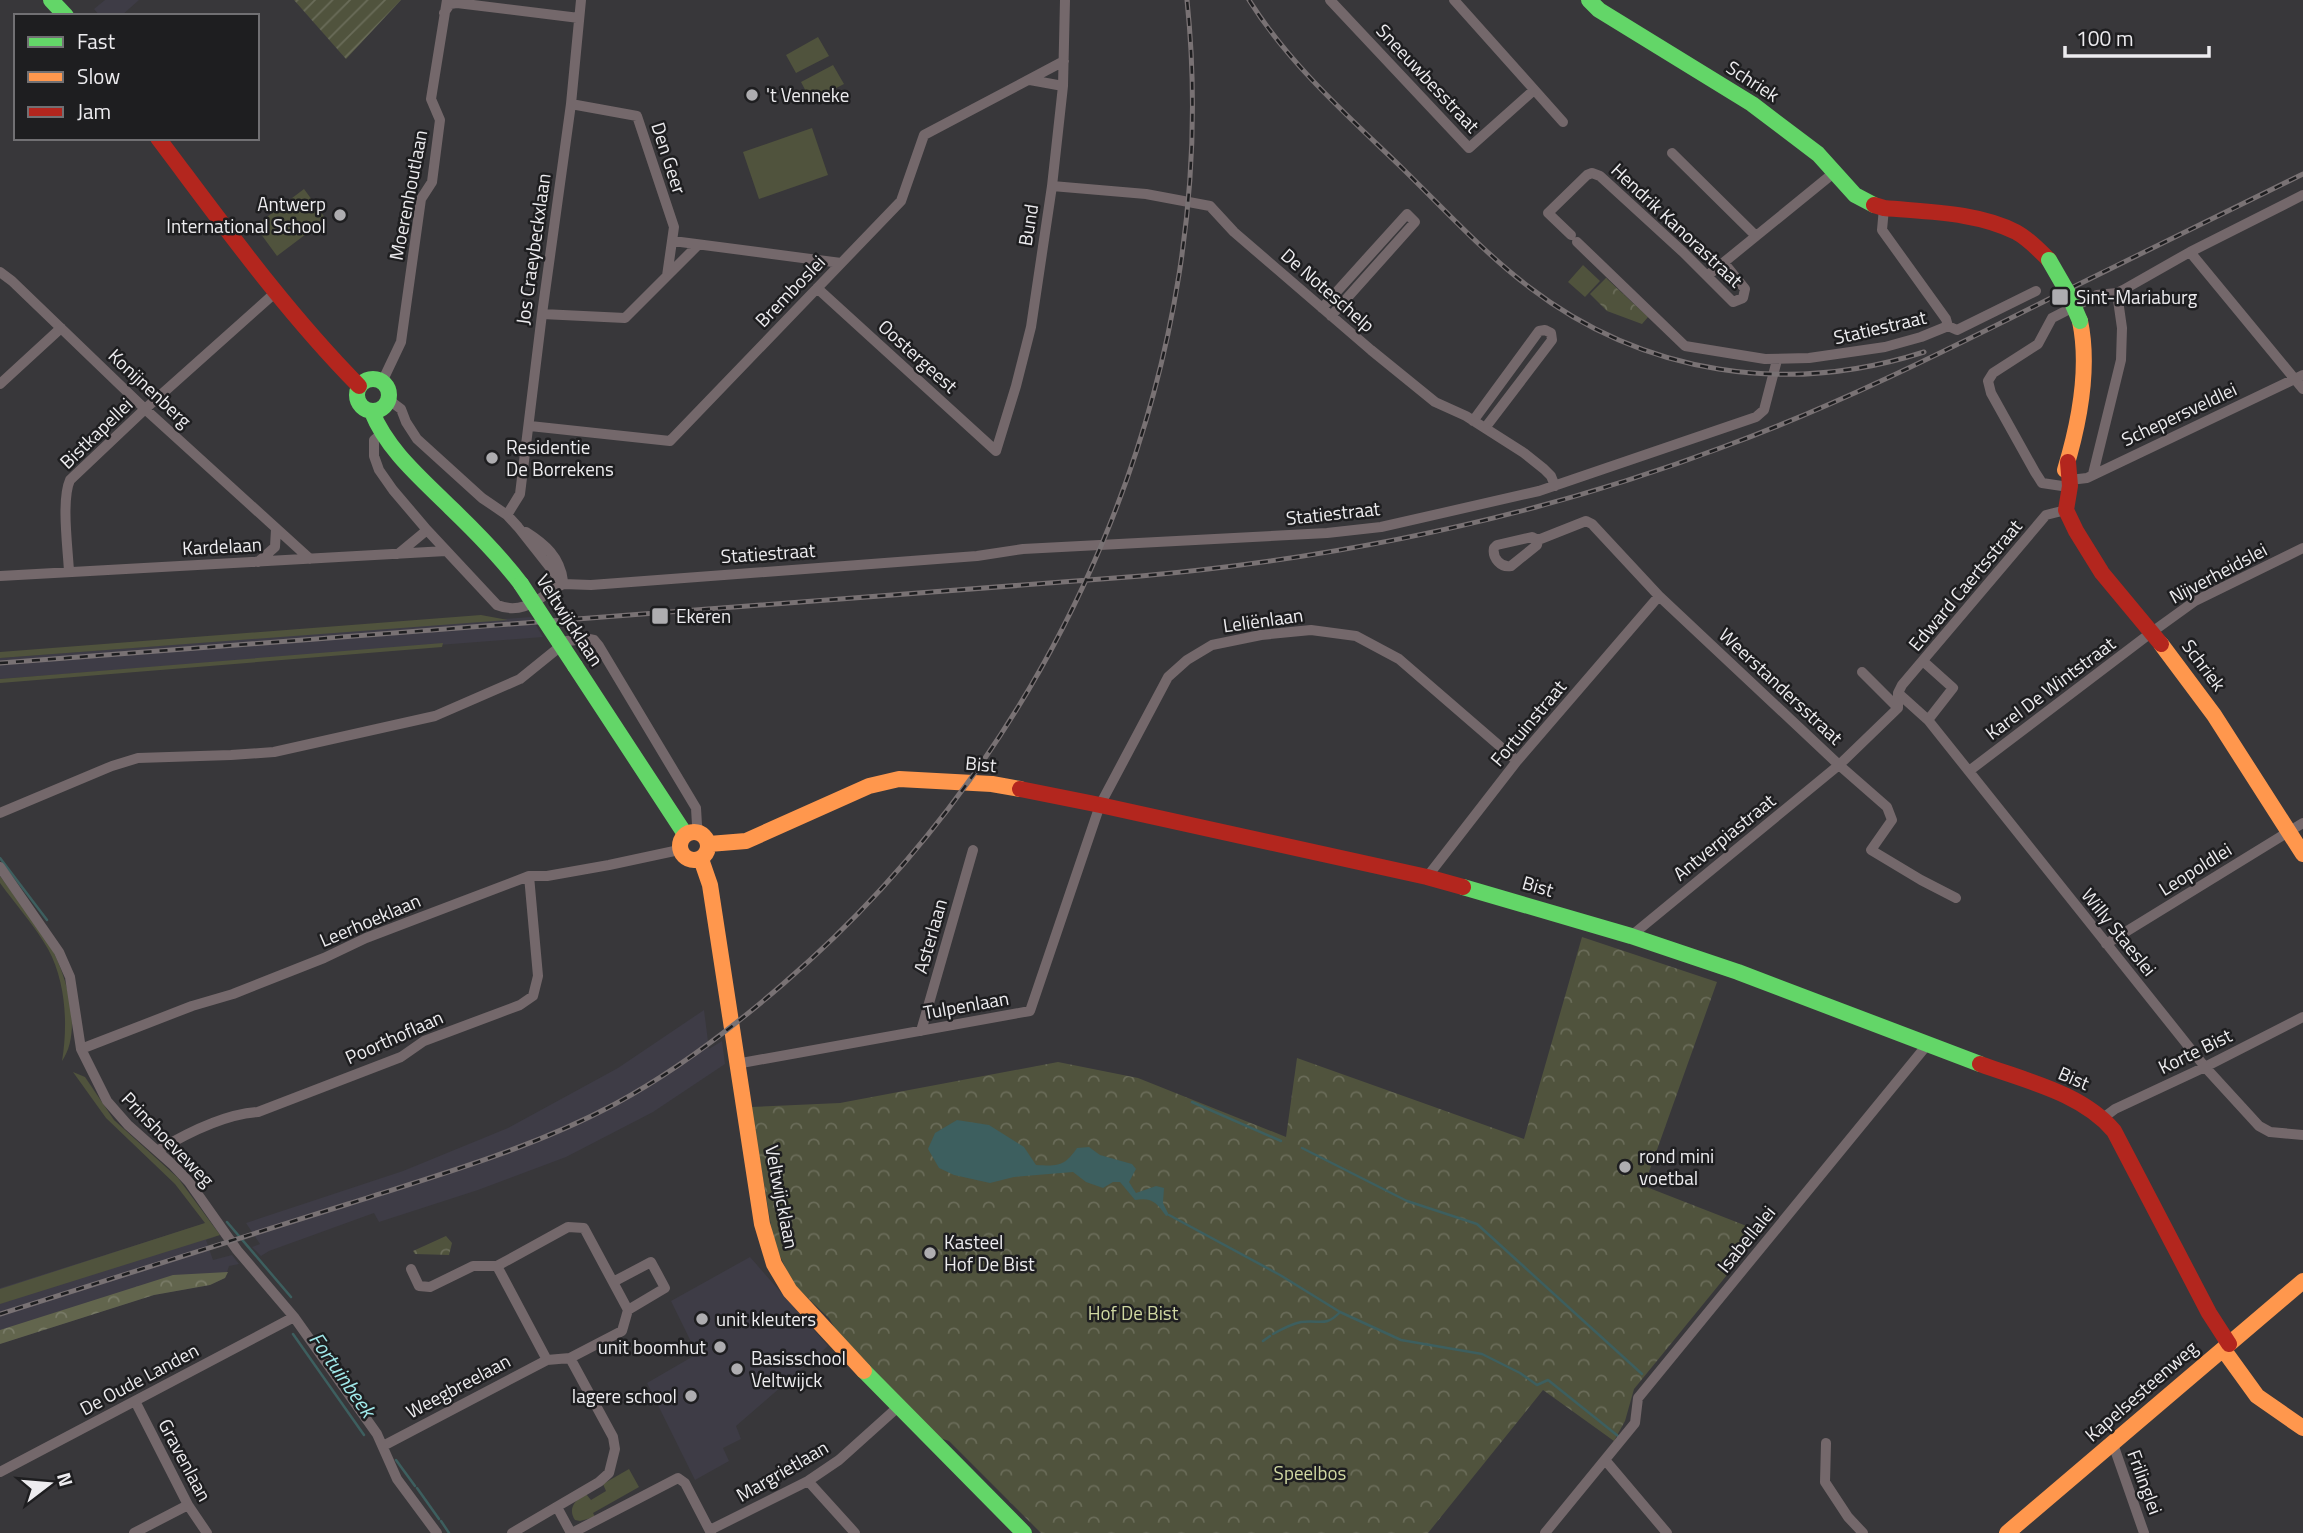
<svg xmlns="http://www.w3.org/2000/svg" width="2303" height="1533" viewBox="0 0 2303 1533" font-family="'Titillium Web',sans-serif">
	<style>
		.built { fill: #3e3c46 }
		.grass { fill: #50533d }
		.forest { fill: url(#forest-crowns) }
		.park { fill: url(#park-crowns) }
		.garden { fill: url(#garden-furrows) }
		.water { fill: #3d5f5f }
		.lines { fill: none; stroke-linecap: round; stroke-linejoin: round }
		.stream { stroke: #3d5f5f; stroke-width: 2.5 }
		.street { stroke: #74686b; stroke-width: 10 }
		.fast { stroke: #63d668; stroke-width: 16 }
		.slow { stroke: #ff974d; stroke-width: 16 }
		.jam { stroke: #b3261e; stroke-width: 16 }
		.rail-casing { stroke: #797274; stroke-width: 5 }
		.rail { stroke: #1e1e20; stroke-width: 2.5; stroke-dasharray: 8; stroke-linecap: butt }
		.fast-bridge { stroke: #63d668; stroke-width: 16 }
		.poi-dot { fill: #aeadb0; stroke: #1e1e20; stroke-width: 2.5 }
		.labels { text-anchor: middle; stroke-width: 5; stroke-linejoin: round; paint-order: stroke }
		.street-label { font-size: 19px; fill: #edecef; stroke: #1e1e20 }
		.poi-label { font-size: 19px; fill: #edecef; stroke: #1e1e20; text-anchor: start }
		.park-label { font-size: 19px; fill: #d0d8a2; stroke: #1e1e20 }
		.water-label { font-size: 21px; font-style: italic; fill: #a0e9ea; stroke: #1e1e20 }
	</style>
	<defs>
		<pattern id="forest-crowns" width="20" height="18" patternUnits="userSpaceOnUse" patternTransform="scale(1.75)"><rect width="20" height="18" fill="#62654d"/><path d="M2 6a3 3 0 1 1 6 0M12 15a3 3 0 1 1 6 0" fill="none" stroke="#797b67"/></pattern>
		<pattern id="park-crowns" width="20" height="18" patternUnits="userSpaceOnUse" patternTransform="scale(1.75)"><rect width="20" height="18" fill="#50533d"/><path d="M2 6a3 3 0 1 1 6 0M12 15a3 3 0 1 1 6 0" fill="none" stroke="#6a6c59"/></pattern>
		<pattern id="garden-furrows" width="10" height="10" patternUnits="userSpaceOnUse" patternTransform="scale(1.75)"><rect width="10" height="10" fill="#50533d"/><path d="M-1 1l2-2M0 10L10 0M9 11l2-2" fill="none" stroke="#6a6c59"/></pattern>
	</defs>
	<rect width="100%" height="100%" fill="#38373a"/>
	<!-- built -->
	<path class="built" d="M105,0H139L121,16H100L94,9Z
		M531,617L543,637L0,679V658Z
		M704,1010L709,1049L722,1041L725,1064L653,1112L566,1157L478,1190L379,1222L374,1213L269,1251L261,1256L252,1247L260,1244L246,1223L403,1171L508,1128L618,1068Z
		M206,1223L215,1237L206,1240L213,1260L232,1255L239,1264L229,1266L225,1278L210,1285L154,1295L0,1344V1288Z
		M750,1257L828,1346L736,1426L741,1439L723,1448L729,1461L695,1480L647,1383L697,1354L671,1301Z"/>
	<!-- grass -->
	<path class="grass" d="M818,37L829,56L796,73L786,55Z
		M833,65L844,84L811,101L801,82Z
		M812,128L828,175L759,199L743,152Z
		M304,189L326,219L277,256L255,226Z
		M1583,265L1600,281L1585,297L1568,282Z
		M481,615L508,620L0,658V652Z
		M443,643L442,647L0,683V679Z
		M0,876C17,900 40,926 53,951C68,981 82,1032 62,1061C68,1025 66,982 48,949C35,926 16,905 0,883Z
		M73,1072L85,1077L114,1120L178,1178L220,1235L0,1304V1289L205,1223L175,1184L106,1118Z
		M629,1469L639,1487L593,1513L595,1517L580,1521L575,1520C567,1508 576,1499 586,1494L591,1500L606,1491L603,1484Z"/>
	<!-- forest -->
	<path class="forest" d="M228,1272L225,1278L210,1285L154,1295L0,1344V1330L173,1275Z"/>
	<!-- park -->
	<path class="park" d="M1606,278L1648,317L1642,324L1607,311L1590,294Z
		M1582,937L1717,982L1644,1186L1762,1232L1634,1389L1625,1421L1614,1441L1543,1390L1428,1533H1041L949,1441L937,1437L836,1330L829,1318L793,1284L774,1243L751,1107L840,1103L1058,1062L1138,1078L1286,1137L1297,1058L1524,1139Z
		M446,1236L452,1243L449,1255L415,1254L413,1251Z"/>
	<!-- garden -->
	<path class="garden" d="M294,0H401L346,59Z"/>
	<!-- water -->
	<path class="water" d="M957,1120L989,1125L1024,1147L1036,1165C1058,1166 1064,1167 1077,1148L1089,1147L1100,1155L1132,1164L1136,1169L1129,1182L1136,1193L1156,1186L1164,1188L1163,1203L1169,1215L1166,1216C1157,1203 1152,1197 1135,1200L1120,1182H1113L1103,1188L1086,1182L1073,1172L1014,1177L990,1183L954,1175L939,1168L928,1149L935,1133Z"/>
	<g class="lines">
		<!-- stream -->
		<path class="stream" d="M0,858L47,920
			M1192,1102L1281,1141
			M1302,1148L1407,1201L1477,1224L1642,1374
			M1169,1215L1280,1275L1340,1312L1401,1340L1482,1354L1520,1373L1537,1385L1548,1380L1618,1436
			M227,1222L291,1297
			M293,1334L364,1435
			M1273,1334C1282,1329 1291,1324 1301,1322C1320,1319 1325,1328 1340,1312
			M1263,1341L1270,1336
			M396,1460L415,1486
			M417,1488L439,1519
			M441,1521L449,1533"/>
		<!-- street -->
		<path class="street" d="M1330,0L1469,148L1534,90
			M1454,0L1563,122
			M444,13L450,4L457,3L579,18
			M1030,80L1063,86
			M1672,153L1756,236
			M1052,186L1146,194L1210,206L1234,232L1371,350L1435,402L1466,416L1524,453L1544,469L1551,476L1555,486
			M1884,208L1882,230L1946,319L1948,326
			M1571,235L1548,213L1587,175L1592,173L1600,176L1683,252L1733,302L1743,298L1745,289L1724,263
			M673,241L841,263
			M1577,242L1685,346L1765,359L1809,358L1885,347L1921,337L1948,326L1957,330L2036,291
			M2190,252L2303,389
			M0,272L12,281L145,409L310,559
			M667,276L698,245
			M1707,276L1836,171
			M817,288L996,451L1016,386L1031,327L1052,186L1063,86L1065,0
			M1322,308L1407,214L1415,222L1331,316
			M542,314L625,318L667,276L674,227L637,116L571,104
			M382,382L401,342L421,199L432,182L440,120L431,99L447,0
			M0,384L61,328
			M389,400L401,409L406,422L417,439L482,498L507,515L518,527L563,584
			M1473,421L1539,331L1545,330L1551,333L1552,340L1485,428
			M530,426L670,441L901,201L924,135L1064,61
			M381,434L374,440V456L379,470L393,490L427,530L497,605C524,616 541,596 563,584
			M2093,474L2121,360L2122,328L2117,293
			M2070,480L2087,478L2303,375
			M2062,486L2042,483L2035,472L1991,393L1988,381L1993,373L2038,344L2052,318L2097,295L2117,293L2123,290L2190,252L2303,195
			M507,515L520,494L542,314L571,104L581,0
			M526,532C545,544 560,557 563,581
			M1538,540L1537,545L1511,566C1501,568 1492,558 1494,548L1497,545L1532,537L1538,540L1586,521L1592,524L1659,596L1839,765L1887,807L1892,820L1871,850L1921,880L1956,898
			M398,554L427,530
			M258,562L275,547L276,529
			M69,572C68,549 61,500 70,480L145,409L276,292
			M0,576L446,551
			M563,584L591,585L977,556L1023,549L1327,533L1381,527L1539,491L1756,417L1764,410L1777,360
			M1924,662L1953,688L1928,720
			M1862,672L1898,708
			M1898,693L1928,720L2205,1067L2259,1126L2270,1132L2303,1135
			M1969,771L2152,632L2195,601L2303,548
			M0,813L112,766L138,758L231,755L274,752L435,716L520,679L567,641L589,639L594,640L599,646L696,808L697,825L696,831
			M0,867L59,952L70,977L81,1049L107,1101L128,1125L173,1165L189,1182L237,1250L294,1317L377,1434L397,1479L437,1533
			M1427,877L1517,761L1659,596
			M1631,936L1839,765L1898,708V693L1902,685L2046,515L2066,510
			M2106,944L2303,823
			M921,1031L973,850
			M81,1049L192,1006L233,994L324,958L366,938L529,876H547L609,865L679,850
			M736,1064L1030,1011L1100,805L1168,677L1187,660L1212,645L1261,635L1311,630L1356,636L1399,659L1517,761
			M2103,1118L2115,1109L2205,1067L2303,1017
			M157,1151C187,1133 224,1114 258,1112L401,1057L424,1041L520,1005L533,996L538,976L529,876
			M497,1266L547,1360
			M411,1269L419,1286L430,1287L473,1266H497L568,1227L584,1228L628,1310
			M135,1401L188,1505L207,1533
			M1826,1443L1825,1482L1848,1517L1863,1533
			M2113,1444L2144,1533
			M383,1446L547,1360L570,1358L622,1331L628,1310L665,1288L651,1262L613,1282
			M1606,1461L1667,1533
			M0,1472L294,1317
			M808,1481L855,1533
			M557,1507L571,1533
			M710,1530L808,1481L839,1460L898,1407
			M134,1533L188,1505
			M512,1533L599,1482L609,1473L615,1449L613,1437L570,1358
			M572,1533L678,1478L685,1483L711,1533
			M1545,1533L1635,1423L1638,1398L1927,1045"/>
		<!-- fast -->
		<path class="fast" d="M51,0L66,16
			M1589,0L1599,10L1752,104L1818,154L1855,195L1874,205
			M357 395a16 16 0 1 1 32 0a16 16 0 1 1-32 0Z
			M372,412C387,450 422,479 451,508C476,532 500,556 521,584
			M575,666L685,834
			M1463,887L1631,936L1738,972L1980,1064
			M864,1371L1024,1533"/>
		<!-- slow -->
		<path class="slow" d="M2065,470C2079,424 2090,369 2080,321
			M2161,644L2214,715L2303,854
			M680 846a14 14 0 1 1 28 0a14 14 0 1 1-28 0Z
			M709,844L746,841L869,786L899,779L992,784L1020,789
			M701,859L710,885L762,1224L774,1264L790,1291L864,1371
			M2223,1349L2257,1396L2303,1428
			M2007,1533L2303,1281"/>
		<!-- jam -->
		<path class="jam" d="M158,138C222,223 284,310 359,386
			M1874,205L1884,208C1927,212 1977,212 2016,232C2029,239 2039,250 2049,260
			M2068,462L2070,486L2066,510L2076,531L2102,573L2161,644
			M1020,789L1100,805L1427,877L1463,887
			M1980,1064C2026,1081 2082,1093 2114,1131L2209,1313L2229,1344"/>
		<defs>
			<path id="rail" d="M1249,0C1289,64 1348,116 1402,168C1443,208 1483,252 1529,287C1644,375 1788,396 1924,352
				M0,663L1141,576C1340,558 1535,518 1723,447C1838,405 1947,350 2057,295C2139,254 2221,215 2303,174
				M0,1314C116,1277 232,1240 348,1204C438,1175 531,1149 615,1104C676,1071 731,1029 783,984C1061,746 1225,366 1187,0"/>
		</defs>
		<!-- rail casing -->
		<use href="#rail" class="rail-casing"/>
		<!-- rail -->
		<use href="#rail" class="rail"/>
		<!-- fast-bridge -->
		<path class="fast-bridge" d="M2049,260L2068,293L2080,321
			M521,584L575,666"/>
	</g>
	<!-- markers -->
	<g class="poi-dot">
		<circle cx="752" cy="95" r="7"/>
		<circle cx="340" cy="215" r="7"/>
		<rect x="2051" y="288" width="18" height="18" rx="3.5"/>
		<circle cx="492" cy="458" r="7"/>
		<rect x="651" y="607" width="18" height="18" rx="3.5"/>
		<circle cx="1625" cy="1167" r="7"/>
		<circle cx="930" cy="1253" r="7"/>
		<circle cx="702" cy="1319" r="7"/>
		<circle cx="720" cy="1347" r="7"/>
		<circle cx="737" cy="1369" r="7"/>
		<circle cx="691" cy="1396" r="7"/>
	</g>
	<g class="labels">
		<!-- street labels -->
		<g class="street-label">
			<text transform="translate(1428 78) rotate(47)" y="7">Sneeuwbesstraat</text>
			<text transform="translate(1753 81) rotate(33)" y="7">Schriek</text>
			<text transform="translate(669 158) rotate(72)" y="7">Den Geer</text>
			<text transform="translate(408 195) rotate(-79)" y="7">Moerenhoutlaan</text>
			<text transform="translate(1028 225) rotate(-81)" y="7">Bund</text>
			<text transform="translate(1677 225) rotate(43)" y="7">Hendrik Kanorastraat</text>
			<text transform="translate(533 249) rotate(-82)" y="7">Jos Craeybeckxlaan</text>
			<text transform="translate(1328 290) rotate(41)" y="7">De Noteschelp</text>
			<text transform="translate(790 291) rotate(-46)" y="7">Bremboslei</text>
			<text transform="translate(1880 327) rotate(-13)" y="7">Statiestraat</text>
			<text transform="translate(918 356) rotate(42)" y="7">Oostergeest</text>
			<text transform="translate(150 388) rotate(43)" y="7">Konijnenberg</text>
			<text transform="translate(2179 414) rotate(-25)" y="7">Schepersveldlei</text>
			<text transform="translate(96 433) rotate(-44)" y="7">Bistkapellei</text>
			<text transform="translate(1333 513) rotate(-6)" y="7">Statiestraat</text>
			<text transform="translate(222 546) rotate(-3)" y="7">Kardelaan</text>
			<text transform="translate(768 553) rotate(-4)" y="7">Statiestraat</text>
			<text transform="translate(2218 573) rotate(-28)" y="7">Nijverheidslei</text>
			<text transform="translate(1965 585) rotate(-50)" y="7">Edward Caertsstraat</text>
			<text transform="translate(570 620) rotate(57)" y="7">Veltwijcklaan</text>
			<text transform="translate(1263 620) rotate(-8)" y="7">Leliënlaan</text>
			<text transform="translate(2204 665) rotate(53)" y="7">Schriek</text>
			<text transform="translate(1781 686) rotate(43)" y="7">Weerstandersstraat</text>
			<text transform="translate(2050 688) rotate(-37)" y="7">Karel De Wintstraat</text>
			<text transform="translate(1528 723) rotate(-50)" y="7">Fortuinstraat</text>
			<text transform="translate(981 764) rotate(5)" y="7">Bist</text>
			<text transform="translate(1724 837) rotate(-39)" y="7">Antverpiastraat</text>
			<text transform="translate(2195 869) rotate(-32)" y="7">Leopoldlei</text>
			<text transform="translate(1538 886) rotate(16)" y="7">Bist</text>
			<text transform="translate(370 920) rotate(-23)" y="7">Leerhoeklaan</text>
			<text transform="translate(2119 932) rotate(51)" y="7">Willy Staeslei</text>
			<text transform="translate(930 936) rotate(-74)" y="7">Asterlaan</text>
			<text transform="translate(966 1005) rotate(-10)" y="7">Tulpenlaan</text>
			<text transform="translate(394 1037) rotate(-24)" y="7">Poorthoflaan</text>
			<text transform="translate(2195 1051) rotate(-26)" y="7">Korte Bist</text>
			<text transform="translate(2074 1078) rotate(23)" y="7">Bist</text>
			<text transform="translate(168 1139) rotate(46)" y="7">Prinshoeveweg</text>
			<text transform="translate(782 1197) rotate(79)" y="7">Veltwijcklaan</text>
			<text transform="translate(1746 1239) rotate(-51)" y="7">Isabellalei</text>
			<text transform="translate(139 1379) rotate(-28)" y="7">De Oude Landen</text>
			<text transform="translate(458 1386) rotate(-28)" y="7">Weegbreelaan</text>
			<text transform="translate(2141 1391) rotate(-41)" y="7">Kapelsesteenweg</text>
			<text transform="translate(185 1460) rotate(62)" y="7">Gravenlaan</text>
			<text transform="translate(782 1471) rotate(-30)" y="7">Margrietlaan</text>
			<text transform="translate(2145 1482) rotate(70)" y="7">Frilinglei</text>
		</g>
		<!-- poi labels -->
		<g class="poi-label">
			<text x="766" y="102">'t Venneke</text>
			<text x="326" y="211" text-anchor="end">Antwerp<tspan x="326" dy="22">International School</tspan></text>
			<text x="2076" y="304">Sint-Mariaburg</text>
			<text x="506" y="454">Residentie<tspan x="506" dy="22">De Borrekens</tspan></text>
			<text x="676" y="623">Ekeren</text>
			<text x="1639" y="1163">rond mini<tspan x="1639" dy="22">voetbal</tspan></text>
			<text x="944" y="1249">Kasteel<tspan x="944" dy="22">Hof De Bist</tspan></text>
			<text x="716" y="1326">unit kleuters</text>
			<text x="706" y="1354" text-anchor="end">unit boomhut</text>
			<text x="751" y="1365">Basisschool<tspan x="751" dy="22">Veltwijck</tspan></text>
			<text x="677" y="1403" text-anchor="end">lagere school</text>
		</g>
		<!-- park labels -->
		<g class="park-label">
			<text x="1133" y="1320">Hof De Bist</text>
			<text x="1310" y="1480">Speelbos</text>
		</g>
		<!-- water labels -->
		<g class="water-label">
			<text transform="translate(342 1375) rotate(55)" y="7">Fortuinbeek</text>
		</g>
	</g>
	<!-- legend -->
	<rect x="14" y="14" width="245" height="126" fill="#1e1e20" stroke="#717073" stroke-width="2"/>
	<rect x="28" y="37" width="35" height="10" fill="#63d668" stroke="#717073" stroke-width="2"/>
	<text x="77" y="49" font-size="21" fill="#edecef">Fast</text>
	<rect x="28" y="72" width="35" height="10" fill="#ff974d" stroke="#717073" stroke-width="2"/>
	<text x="77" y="84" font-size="21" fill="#edecef">Slow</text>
	<rect x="28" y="107" width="35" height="10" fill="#b3261e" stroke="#717073" stroke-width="2"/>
	<text x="77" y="119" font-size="21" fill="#edecef">Jam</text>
	<!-- north arrow -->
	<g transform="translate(49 1484) rotate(74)" stroke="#1e1e20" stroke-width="5" paint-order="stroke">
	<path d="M0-5L12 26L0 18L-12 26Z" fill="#edecef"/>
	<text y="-10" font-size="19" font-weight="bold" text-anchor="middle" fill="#edecef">N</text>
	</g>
	<!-- scale -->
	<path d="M2065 46v10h144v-10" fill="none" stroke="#edecef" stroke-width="3.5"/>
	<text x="2076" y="46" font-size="21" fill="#edecef" stroke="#1e1e20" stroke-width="5" paint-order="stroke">100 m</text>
</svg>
